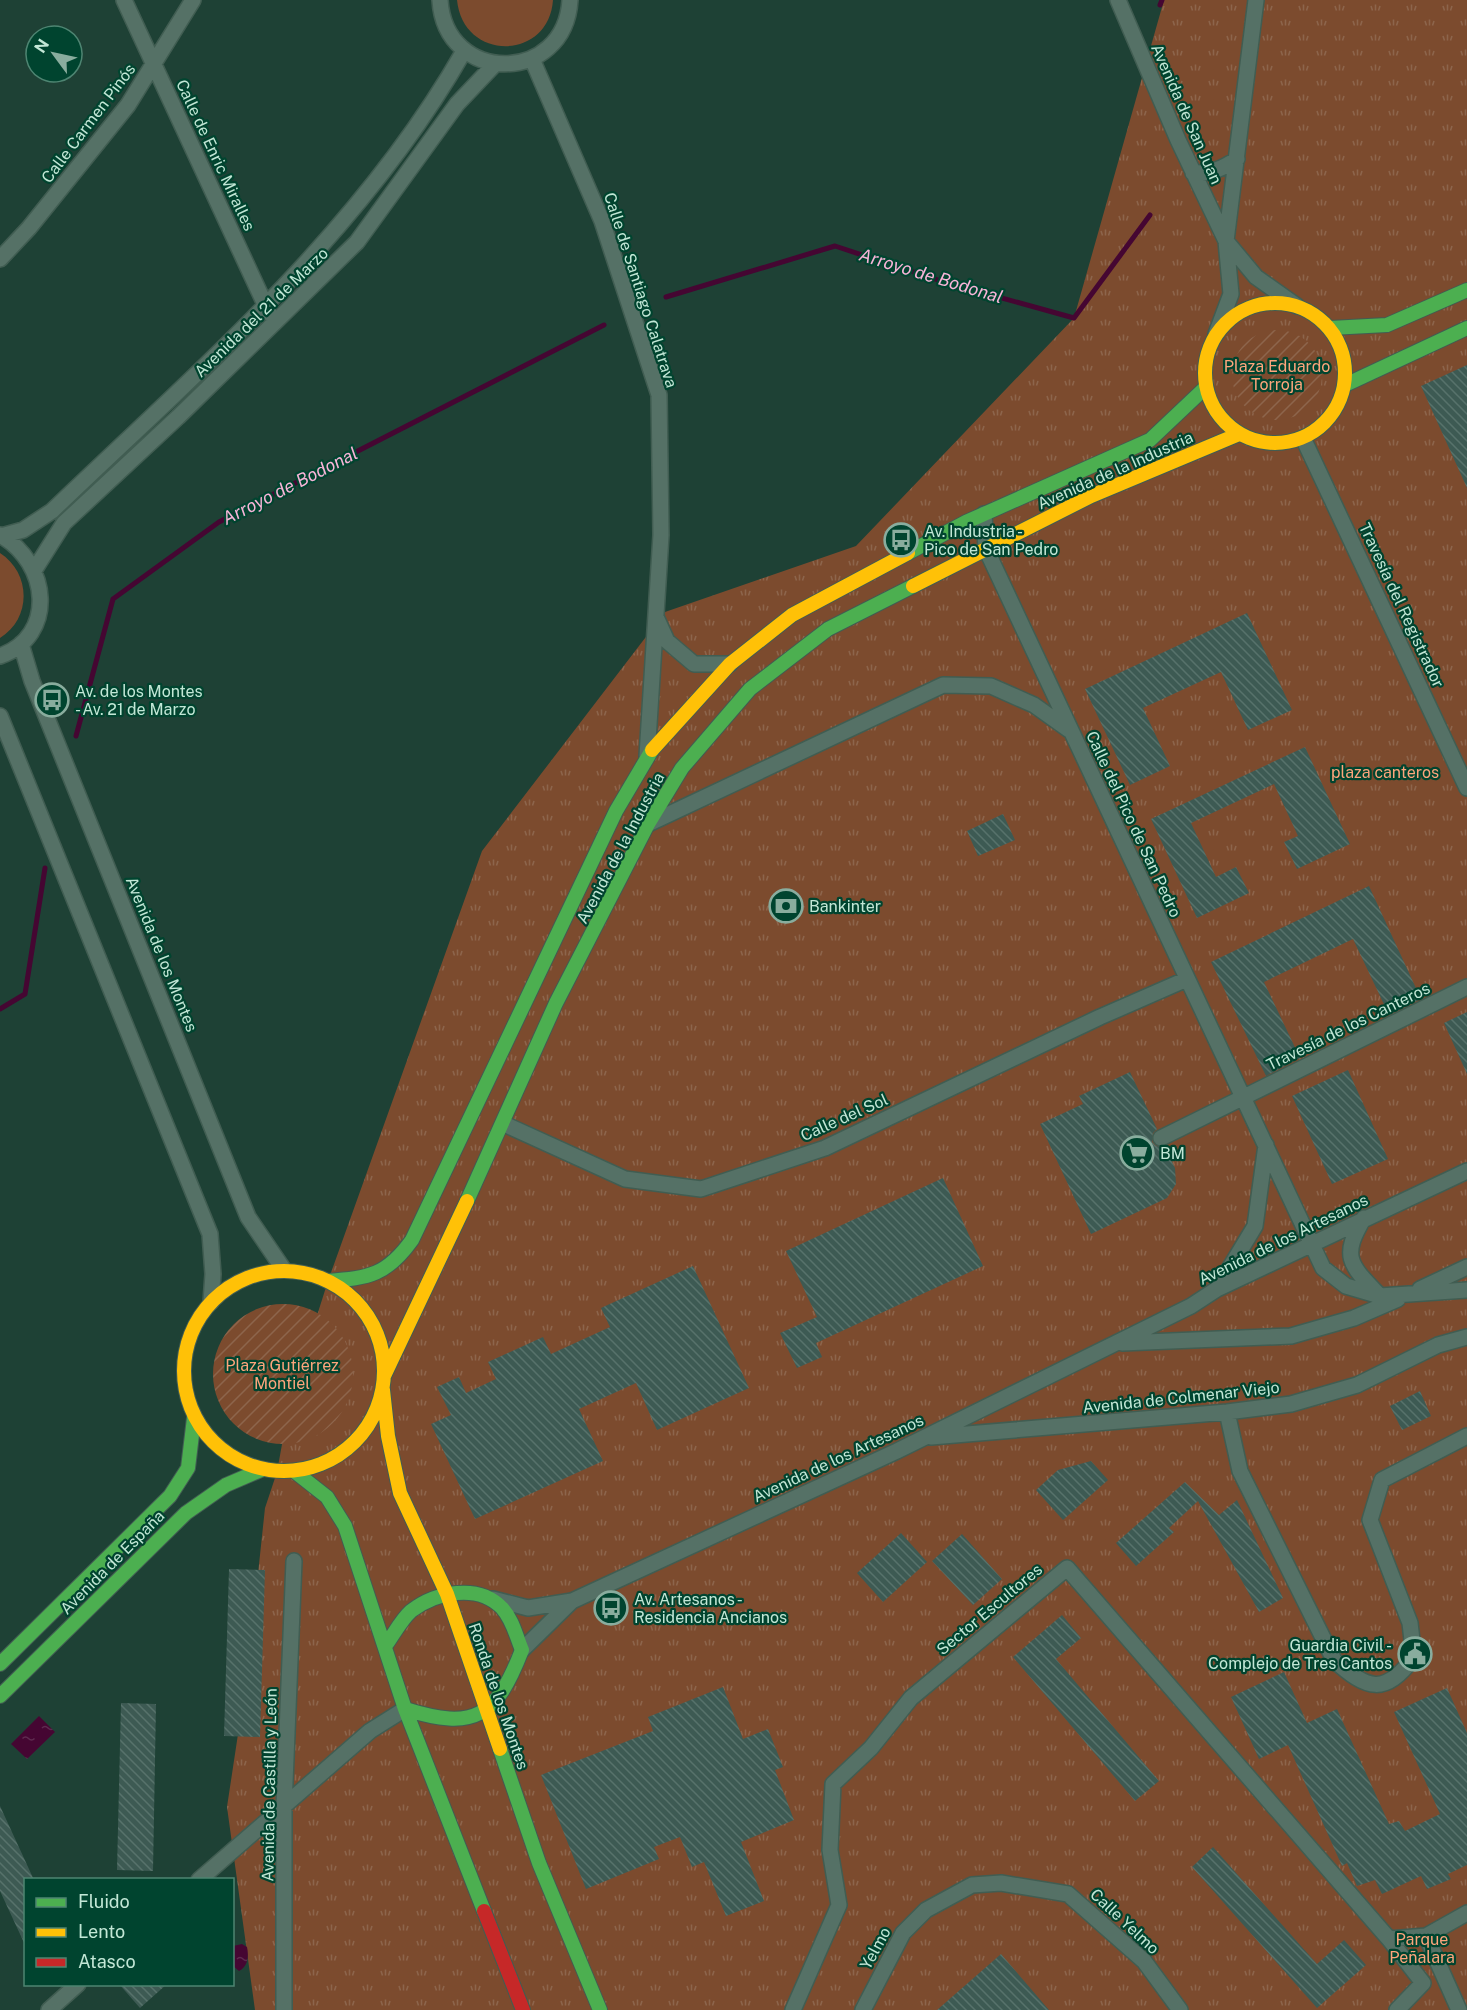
<svg xmlns="http://www.w3.org/2000/svg" width="1467" height="2010" viewBox="0 0 1467 2010" font-family="'Public Sans',sans-serif">
	<style>
		.grass { fill: #7c4b2e }
		.park { fill: url(#park-tufts) }
		.garden { fill: url(#garden-furrows) }
		.water { fill: url(#water-ripples) }
		.lines { fill: none; stroke-linecap: round; stroke-linejoin: round }
		.stream { stroke: #450632; stroke-width: 5 }
		.building { fill: url(#building-back-hatch) }
		.street-casing { stroke: #415d52; stroke-width: 18 }
		.fast-casing { stroke: #415d52; stroke-width: 16 }
		.slow-casing { stroke: #415d52; stroke-width: 16 }
		.jam-casing { stroke: #415d52; stroke-width: 16 }
		.street { stroke: #557166; stroke-width: 15 }
		.fast { stroke: #4caf50; stroke-width: 14 }
		.slow { stroke: #ffc107; stroke-width: 14 }
		.jam { stroke: #c62828; stroke-width: 14 }
		.labels { text-anchor: middle; stroke-width: 4.5; stroke-linejoin: round; paint-order: stroke }
		.street-label { font-size: 16px; fill: #c2e7d6; stroke: #00442f }
		.park-label { font-size: 16px; fill: #fda57c; stroke: #00442f }
		.poi-label { font-size: 16px; fill: #c2e7d6; stroke: #00442f; text-anchor: start }
		.water-label { font-size: 18px; font-style: italic; fill: #f7b4d8; stroke: #00442f }
	</style>
	<defs>
		<pattern id="park-tufts" width="24" height="20" patternUnits="userSpaceOnUse" patternTransform="scale(1.5)"><rect width="24" height="20" fill="#7c4b2e"/><path d="M3 7l-1-3M5 7V3M7 7l1-3M15 17l-1-3M17 17v-4M19 17l1-3" fill="none" stroke="#8d654c"/></pattern>
		<pattern id="garden-furrows" width="10" height="10" patternUnits="userSpaceOnUse" patternTransform="scale(1.5)"><rect width="10" height="10" fill="#7c4b2e"/><path d="M-1 1l2-2M0 10L10 0M9 11l2-2" fill="none" stroke="#8d654c"/></pattern>
		<pattern id="water-ripples" width="26" height="14" patternUnits="userSpaceOnUse" patternTransform="scale(1.5)"><rect width="26" height="14" fill="#450632"/><path d="M2 4q2-2 4 0t4 0M15 11q2-2 4 0t4 0" fill="none" stroke="#5e2a4f"/></pattern>
		<pattern id="building-back-hatch" width="6" height="6" patternUnits="userSpaceOnUse" patternTransform="scale(1.5)"><rect width="6" height="6" fill="#3d5a53"/><path d="M-1 5l2 2M0 0l6 6M5-1l2 2" fill="none" stroke="#57726b"/></pattern>
	</defs>
	<rect width="100%" height="100%" fill="#1e4135"/>
	<!-- grass -->
	<path class="grass" d="M457,0H553C549,61 463,62 457,0Z
		M0,553C31,573 32,618 0,638Z"/>
	<!-- park -->
	<path class="park" d="M1164,0H1467V2010H255L227,1807L248,1668L265,1508L277,1472L290,1400L328,1281L482,851L665,612L856,546L1074,318Z"/>
	<!-- garden -->
	<path class="garden" d="M1232 375a45 45 0 1 1 90 0a45 45 0 1 1-90 0Z
		M213 1374a70 70 0 1 1 140 0a70 70 0 1 1-140 0Z"/>
	<!-- water -->
	<path class="water" d="M39,1716L55,1732L27,1759L11,1744Z
		M242,1944L247,1947C249,1956 248,1967 239,1971L233,1966V1946Z"/>
	<g class="lines">
		<!-- stream -->
		<path class="stream" d="M1160,5L1162,0
			M666,297L835,246L944,282L1074,318L1150,215
			M76,736L113,599L219,522L604,325
			M0,1009L25,994L45,868"/>
	</g>
	<!-- building -->
	<path class="building" d="M1467,365V488L1421,386Z
		M1247,613L1292,710L1248,730L1221,672L1143,708L1170,766L1130,785L1085,689Z
		M1305,747L1350,844L1297,869L1284,842L1298,836L1274,784L1191,823L1216,877L1236,867L1249,893L1197,918L1151,819Z
		M1003,814L1015,840L978,856L967,831Z
		M1369,886L1421,999L1389,1015L1353,939L1264,982L1300,1058L1266,1076L1211,962Z
		M1467,1012V1074L1444,1023Z
		M1348,1070L1388,1159L1332,1184L1292,1096Z
		M1130,1072L1157,1129L1153,1133L1152,1142L1156,1146L1165,1147L1175,1168L1176,1184L1167,1198L1091,1234L1040,1124L1083,1104L1079,1096Z
		M943,1178L983,1266L816,1343L822,1357L797,1368L780,1333L817,1317L786,1251Z
		M693,1266L749,1388L657,1430L636,1383L579,1409L603,1461L475,1519L431,1424L451,1415L437,1387L459,1377L466,1393L496,1379L488,1362L543,1337L551,1354L610,1327L601,1308Z
		M1420,1391L1431,1416L1402,1430L1390,1406Z
		M1091,1461L1108,1480L1063,1520L1036,1490L1058,1470Z
		M1185,1482L1219,1515L1237,1500L1283,1598L1259,1612L1198,1501L1169,1528L1174,1532L1136,1566L1116,1543Z
		M901,1533L927,1562L883,1602L857,1573Z
		M962,1534L1002,1579L973,1605L932,1561Z
		M229,1569L265,1570L260,1737L224,1736Z
		M1062,1615L1081,1638L1056,1659L1159,1781L1135,1801L1013,1657Z
		M1284,1672L1307,1723L1337,1709L1389,1824L1399,1821L1405,1831L1440,1814L1394,1712L1447,1688L1467,1733V1865L1448,1874L1451,1879L1427,1889L1421,1876L1382,1894L1375,1880L1357,1886L1347,1863L1342,1866L1288,1745L1259,1759L1231,1697Z
		M723,1687L743,1739L768,1729L783,1767L775,1770L794,1820L741,1842L764,1901L726,1916L704,1862L692,1867L680,1837L654,1847L659,1859L586,1889L541,1775L653,1731L648,1717Z
		M121,1703L156,1704L153,1871L117,1870Z
		M0,1806L34,1880H26V1947L0,1891Z
		M1213,1847L1317,1964L1344,1940L1366,1965L1317,2008L1192,1867Z
		M1001,1954L1049,2010H937Z
		M119,1984H167L140,2008Z"/>
	<g class="lines">
		<defs>
			<path id="street" d="M124,0L269,313
				M440,0C445,85 565,85 570,0
				M1118,0L1178,140L1226,241L1256,277L1297,306
				M532,59L602,221L659,395L661,535L647,756
				M1193,173C1210,174 1222,169 1237,159
				M0,259L29,228L128,105L193,0
				M1216,334L1231,294L1226,241L1256,0
				M1303,438L1467,788
				M984,514L986,549L1323,1268L1346,1286L1380,1296L1467,1290
				M0,535C50,563 57,636 0,656
				M1,536L23,530L52,511C200,369 361,232 464,51
				M35,569L64,523L178,417L357,242L457,104L495,64
				M657,619L667,641L694,664H730
				M21,644L32,681L248,1217L284,1270
				M0,716L210,1234L213,1274L211,1302
				M648,824L943,685L991,686L1034,705L1069,730
				M504,1124L625,1179L701,1189L825,1148L1100,1017L1187,979
				M1161,1138L1467,987
				M1364,1218C1341,1256 1349,1264 1378,1294
				M1217,1289L1255,1226L1266,1145
				M1420,1289L1467,1267
				M1122,1343L1291,1336L1354,1318L1398,1299
				M1227,1412L1240,1471L1334,1660C1367,1690 1385,1696 1414,1657L1410,1623L1370,1520L1382,1480L1467,1436
				M931,1437L1227,1412L1291,1404L1357,1385L1438,1345L1467,1337
				M493,1599L528,1608L572,1601L897,1451L1191,1306L1217,1289L1467,1171
				M522,1650L572,1601
				M199,1880L370,1731L405,1709
				M1426,1936L1467,1913
				M1389,1939L1423,1983L1397,2010
				M49,2010L78,1984
				M284,2010V1807L294,1561
				M793,2010L839,1905L830,1850L833,1784L871,1748L911,1698L1067,1568L1389,1939L1426,1936L1459,2010
				M863,2010L903,1933L926,1910L972,1885L1001,1883L1068,1894L1144,1961L1180,2010"/>
			<path id="fast" d="M1330,328L1387,325L1467,290
				M1345,385L1467,328
				M908,553L966,522L1150,440L1206,387
				M467,1201L556,1003L648,824L682,768L750,689L828,629L913,586
				M328,1281C369,1278 387,1275 412,1240L616,811L652,750
				M294,1471L327,1497L345,1526L405,1709L484,1911
				M386,1645C394,1634 401,1620 411,1611C436,1592 478,1583 502,1608C513,1620 516,1636 522,1650C496,1717 475,1731 405,1709
				M0,1664L170,1496L188,1468L194,1418
				M0,1696L186,1513L226,1485L261,1470
				M500,1749L539,1863L600,2010"/>
			<path id="slow" d="M1205 373a70 70 0 1 1 140 0a70 70 0 1 1-140 0Z
				M913,586L1091,496L1239,434
				M652,750L730,664L792,615L908,553
				M184 1371a100 100 0 1 1 200 0a100 100 0 1 1-200 0Z
				M384,1376L467,1201
				M383,1390L388,1436L400,1493L447,1594L500,1749"/>
			<path id="jam" d="M484,1911L523,2010"/>
		</defs>
		<!-- street casing -->
		<use href="#street" class="street-casing"/>
		<!-- fast casing -->
		<use href="#fast" class="fast-casing"/>
		<!-- slow casing -->
		<use href="#slow" class="slow-casing"/>
		<!-- jam casing -->
		<use href="#jam" class="jam-casing"/>
		<!-- street -->
		<use href="#street" class="street"/>
		<!-- fast -->
		<use href="#fast" class="fast"/>
		<!-- slow -->
		<use href="#slow" class="slow"/>
		<!-- jam -->
		<use href="#jam" class="jam"/>
	</g>
	<!-- icons -->
	<defs>
		<symbol id="bus-ring" viewBox="-11 -11 22 22"><circle r="9.5" fill="#00442f" stroke="#89ad9e" stroke-width="1.5"/><path d="M-5-6H5V4H4V6H2V4H-2V6H-4V4H-5ZM-3.5-4V0h7V-4ZM-3.5 1.2v1.5H-2V1.2ZM2 1.2v1.5H3.5V1.2Z" fill="#89ad9e"/></symbol>
		<symbol id="bank-ring" viewBox="-11 -11 22 22"><circle r="9.5" fill="#00442f" stroke="#89ad9e" stroke-width="1.5"/><path d="M-6-4H6V4H-6ZM0-2.3a2.3 2.3 0 1 0 0 4.6a2.3 2.3 0 1 0 0-4.6Z" fill="#89ad9e"/></symbol>
		<symbol id="supermarket-ring" viewBox="-11 -11 22 22"><circle r="9.5" fill="#00442f" stroke="#89ad9e" stroke-width="1.5"/><path d="M-6-5.5h2.5l.6 2H6L4.5 2H-2.5L-4.4-4H-6ZM-1.5 3.2a1.3 1.3 0 1 0 .1 0ZM3 3.2a1.3 1.3 0 1 0 .1 0Z" fill="#89ad9e"/></symbol>
		<symbol id="civic-ring" viewBox="-11 -11 22 22"><circle r="9.5" fill="#00442f" stroke="#89ad9e" stroke-width="1.5"/><path d="M-.6-6.5H3V-4.5H.6V-3L4-1V1h2V6H-6V1h2V-1L-.6-3ZM-1.2 2.5V6h2.4V2.5Z" fill="#89ad9e"/></symbol>
	</defs>
	<g fill-rule="evenodd">
		<use href="#bus-ring" x="882" y="521" width="38" height="38"/>
		<use href="#bus-ring" x="33" y="681" width="38" height="38"/>
		<use href="#bank-ring" x="767" y="887" width="38" height="38"/>
		<use href="#supermarket-ring" x="1118" y="1134" width="38" height="38"/>
		<use href="#bus-ring" x="592" y="1589" width="38" height="38"/>
		<use href="#civic-ring" x="1396" y="1635" width="38" height="38"/>
	</g>
	<g class="labels">
		<!-- street labels -->
		<g class="street-label">
			<text transform="translate(1187 114) rotate(66)" y="6">Avenida de San Juan</text>
			<text transform="translate(88 123) rotate(-53)" y="6">Calle Carmen Pinós</text>
			<text transform="translate(216 155) rotate(65)" y="6">Calle de Enric Miralles</text>
			<text transform="translate(641 290) rotate(72)" y="6">Calle de Santiago Calatrava</text>
			<text transform="translate(261 312) rotate(-44)" y="6">Avenida del 21 de Marzo</text>
			<text transform="translate(1115 470) rotate(-24)" y="6">Avenida de la Industria</text>
			<text transform="translate(1402 605) rotate(65)" y="6">Travesía del Registrador</text>
			<text transform="translate(1134 824) rotate(65)" y="6">Calle del Pico de San Pedro</text>
			<text transform="translate(620 848) rotate(-62)" y="6">Avenida de la Industria</text>
			<text transform="translate(162 954) rotate(68)" y="6">Avenida de los Montes</text>
			<text transform="translate(1348 1026) rotate(-26)" y="6">Travesía de los Canteros</text>
			<text transform="translate(844 1117) rotate(-24)" y="6">Calle del Sol</text>
			<text transform="translate(1283 1239) rotate(-26)" y="6">Avenida de los Artesanos</text>
			<text transform="translate(1181 1397) rotate(-6)" y="6">Avenida de Colmenar Viejo</text>
			<text transform="translate(838 1458) rotate(-25)" y="6">Avenida de los Artesanos</text>
			<text transform="translate(112 1562) rotate(-45)" y="6">Avenida de España</text>
			<text transform="translate(989 1609) rotate(-40)" y="6">Sector Escultores</text>
			<text transform="translate(499 1696) rotate(71)" y="6">Ronda de los Montes</text>
			<text transform="translate(269 1785) rotate(-89)" y="6">Avenida de Castilla y León</text>
			<text transform="translate(1125 1921) rotate(43)" y="6">Calle Yelmo</text>
			<text transform="translate(875 1948) rotate(-61)" y="6">Yelmo</text>
		</g>
		<!-- park labels -->
		<g class="park-label">
			<text x="1277" y="372">Plaza Eduardo<tspan x="1277" dy="18">Torroja</tspan></text>
			<text x="1385" y="778">plaza canteros</text>
			<text x="282" y="1371">Plaza Gutiérrez<tspan x="282" dy="18">Montiel</tspan></text>
			<text x="1422" y="1945">Parque<tspan x="1422" dy="18">Peñalara</tspan></text>
		</g>
		<!-- poi labels -->
		<g class="poi-label">
			<text x="924" y="537">Av. Industria -<tspan x="924" dy="18">Pico de San Pedro</tspan></text>
			<text x="75" y="697">Av. de los Montes<tspan x="75" dy="18">- Av. 21 de Marzo</tspan></text>
			<text x="809" y="912">Bankinter</text>
			<text x="1160" y="1159">BM</text>
			<text x="634" y="1605">Av. Artesanos -<tspan x="634" dy="18">Residencia Ancianos</tspan></text>
			<text x="1392" y="1651" text-anchor="end">Guardia Civil -<tspan x="1392" dy="18">Complejo de Tres Cantos</tspan></text>
		</g>
		<!-- water labels -->
		<g class="water-label">
			<text transform="translate(931 276) rotate(17)" y="6">Arroyo de Bodonal</text>
			<text transform="translate(290 486) rotate(-27)" y="6">Arroyo de Bodonal</text>
		</g>
	</g>
	<!-- legend -->
	<rect x="24" y="1878" width="210" height="108" fill="#00442f" stroke="#4e8572" stroke-width="1.5"/>
	<rect x="36" y="1898" width="30" height="9" fill="#4caf50" stroke="#4e8572" stroke-width="1.5"/>
	<text x="78" y="1908" font-size="18" fill="#c2e7d6">Fluido</text>
	<rect x="36" y="1928" width="30" height="9" fill="#ffc107" stroke="#4e8572" stroke-width="1.5"/>
	<text x="78" y="1938" font-size="18" fill="#c2e7d6">Lento</text>
	<rect x="36" y="1958" width="30" height="9" fill="#c62828" stroke="#4e8572" stroke-width="1.5"/>
	<text x="78" y="1968" font-size="18" fill="#c2e7d6">Atasco</text>
	<!-- north arrow -->
	<g transform="translate(54 54) rotate(303)"><circle r="28" fill="#00442f" stroke="#4e8572" stroke-width="1.5"/>
	<path d="M0-4.5L10 22L0 15L-10 22Z" fill="#89ad9e"/>
	<text y="-9" font-size="16" font-weight="bold" text-anchor="middle" fill="#c2e7d6">N</text>
	</g>
</svg>
